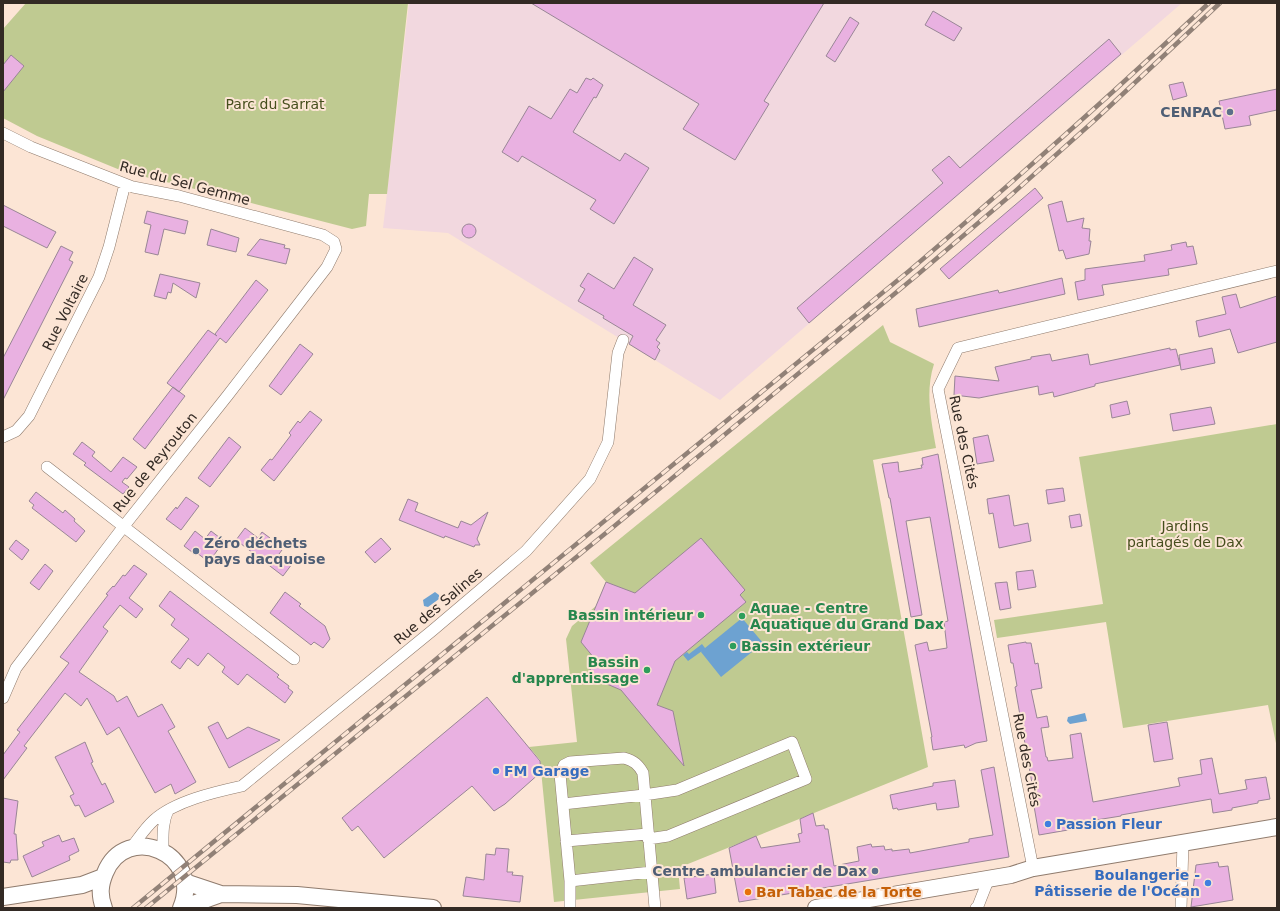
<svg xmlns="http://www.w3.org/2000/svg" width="1280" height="911" viewBox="0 0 1280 911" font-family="'DejaVu Sans',sans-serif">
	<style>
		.industrial { fill: #f2d8df }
		.green { fill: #bfca91 }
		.water { fill: #6da2d1 }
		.building { fill: #e9b1e1; stroke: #998696 }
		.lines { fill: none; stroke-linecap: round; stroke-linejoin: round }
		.minor-casing { stroke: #8f7b6d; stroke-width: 12 }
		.secondary-casing { stroke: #8f7b6d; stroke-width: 18 }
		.minor { stroke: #fff; stroke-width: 11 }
		.secondary { stroke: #fff; stroke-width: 16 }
		.rail-casing { stroke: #918177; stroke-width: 4.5 }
		.rail { stroke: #fce5d5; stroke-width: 3; stroke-dasharray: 9; stroke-linecap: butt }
		.service-dot { fill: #5c6f8a; stroke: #fce5d5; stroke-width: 1.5 }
		.leisure-dot { fill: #2e9e5b; stroke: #fce5d5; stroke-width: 1.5 }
		.shop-dot { fill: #3f7fe0; stroke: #fce5d5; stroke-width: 1.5 }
		.food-dot { fill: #e8710a; stroke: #fce5d5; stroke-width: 1.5 }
		.labels { text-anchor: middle; stroke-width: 4; stroke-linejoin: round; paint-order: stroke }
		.park-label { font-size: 14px; fill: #464e1d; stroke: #fce5d5 }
		.service-label { font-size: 14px; font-weight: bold; fill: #4e5e75; stroke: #fce5d5; text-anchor: end }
		.street-label { font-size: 14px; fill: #332a24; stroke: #fce5d5 }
		.leisure-label { font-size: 14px; font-weight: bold; fill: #27864d; stroke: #fce5d5; text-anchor: start }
		.shop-label { font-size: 14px; font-weight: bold; fill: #366cbe; stroke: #fce5d5; text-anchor: start }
		.food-label { font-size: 14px; font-weight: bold; fill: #c56008; stroke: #fce5d5; text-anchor: start }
	</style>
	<rect width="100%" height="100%" fill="#fce5d5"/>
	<!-- industrial -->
	<path class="industrial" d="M409,3H1182L720,400L448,233L383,228Z"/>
	<!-- green -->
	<path class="green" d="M26,3H408L387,194H369L366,226L352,229L232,198L125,172L37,136L3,118V29Z
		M883,325L890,342L934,364C925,392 931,419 936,448L873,460L928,767L678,868L680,889L554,902L540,760L529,747L577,742L566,639L572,626L596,606L606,582L590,563Z
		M1277,424V748L1268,705L1123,728L1106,622L997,638L994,620L1103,604L1079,457Z"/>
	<!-- water -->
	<path class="water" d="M435,592L439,595V599L428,607L424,606L423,600Z
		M742,618L763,643L721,677L701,652L702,651L688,661L683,655L687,652L689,654L702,644L705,648Z
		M1085,713L1087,721L1070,724L1067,721L1068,717Z"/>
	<!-- building -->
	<path class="building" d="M531,3H824L764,101L769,104L735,160L683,129L699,104Z
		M933,11L962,28L954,41L925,25Z
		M850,17L859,23L835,62L826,56Z
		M1109,39L1121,54L809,323L797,308L943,183L932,170L949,156L960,168Z
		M11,55L24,66L3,92V65Z
		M586,78L591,80L593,78L603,85L596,98L594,97L573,132L620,161L625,153L649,168L614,224L590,209L596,200L522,156L518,162L502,152L529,106L551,119L570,89L577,93Z
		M1183,82L1187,96L1173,100L1169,85Z
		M1277,89V110L1249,116L1251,125L1225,129L1219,101Z
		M1035,188L1043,198L949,279L940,269Z
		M1062,201L1067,222L1084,218L1082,228L1090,229L1089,241H1091L1089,254L1066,259L1063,250L1059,251L1048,205Z
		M3,205L56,232L47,248L3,226Z
		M147,211L188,221L185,234L164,229L158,255L145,252L151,225L144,223Z
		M462 231a7 7 0 1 1 14 0a7 7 0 1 1-14 0Z
		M211,229L239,238L236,252L207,245Z
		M260,239L285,245L284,248L290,249L286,264L247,255Z
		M1186,242L1187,247L1193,246L1197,264L1168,269L1169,275L1102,285L1104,295L1078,300L1075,282L1085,280V269L1145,261L1144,255L1172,250L1171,245Z
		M61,246L73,252L69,260L73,262L3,400V358Z
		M634,257L653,269L633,305L666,325L656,340L660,343L657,347L660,350L655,360L629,344L633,336L603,318L604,316L578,301L585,289L580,286L588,273L614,289Z
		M160,274L200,283L196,298L173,283L171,293L168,292L166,299L154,296Z
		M1062,278L1065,294L919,327L916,309L998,290L999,293Z
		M256,280L268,290L226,343L220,338L179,392L167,383L208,330L217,336L215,334Z
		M1236,294L1240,308L1277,296V342L1238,353L1230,329L1199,337L1196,321L1226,314L1222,297Z
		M300,344L313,354L281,395L269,386Z
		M1170,348V350L1176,349L1180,365L1095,384V386L1054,397L1053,392L1039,395L1038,386L979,398L954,395L955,376L999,381L995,367L1031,359V357L1050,354L1052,361L1088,354L1090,365Z
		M1212,348L1215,363L1181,370L1179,355Z
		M173,387L185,396L145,449L133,439Z
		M1127,401L1130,414L1112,418L1110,405Z
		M1211,407L1215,424L1173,431L1170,414Z
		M310,411L322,420L274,481L261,470L270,459L272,460L291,435L289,433L298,421L300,423Z
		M988,435L994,461L977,464L973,438Z
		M229,437L241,447L210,487L198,478Z
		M82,442L95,452L92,456L111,472L123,457L137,467L127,479L125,478L122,482L129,487L123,494L84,465L86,463L73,454Z
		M938,454L987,741L976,743L965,748L964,745L933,750L931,737H932L915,645L927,642L929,651L947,648L944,622L948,621L930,517L906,521L922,615L911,617L890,498H889L882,464L898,462L899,472L922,468L921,465H923L922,458Z
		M1063,488L1065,501L1048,504L1046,490Z
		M36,492L63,513L65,510L75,519L74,521L85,531L76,542L32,508L34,505L29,501Z
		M1009,495L1014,526L1028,523L1031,541L999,548L993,513L989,514L987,499Z
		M186,497L199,506L181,530L166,519L176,507L177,509Z
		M408,499L418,503L415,511L458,528L461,521L471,525L488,512L477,539L480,545H475L474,547L445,536L444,538L399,520Z
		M1080,514L1082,526L1071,528L1069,516Z
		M245,528L258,538L262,532L270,538L269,540L282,550L279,554L292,564L283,576L236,540Z
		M195,531L205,539L211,531L224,541L209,562L197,553L196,555L184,546Z
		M381,538L391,549L375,563L365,552Z
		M701,538L745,590L740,595L746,602L675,661L657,705L673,711L684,766L621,690L588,676L594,658L581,642L606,582L635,593Z
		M16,540L29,550L22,560L9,549Z
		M45,564L53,571L39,590L30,583Z
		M134,565L147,574L129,598L143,609L136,618L120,605L103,627L108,631L79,672L114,696L117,702L127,696L138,717L162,704L175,727L168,731L196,782L175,794L171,784L155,793L119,727L107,735L87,698L81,706L65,693L24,746L27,748L3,780V755L20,732L17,730L69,663L60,657L108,595L106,594L113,586L114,587L123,575L125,576Z
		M1033,570L1036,587L1018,590L1016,572Z
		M1007,582L1011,608L1000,610L995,583Z
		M170,591L279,675L277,677L289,686L288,688L293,692L285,703L247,674L238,685L222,672L225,667L208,653L198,666L188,658L180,669L171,662L189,639L171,625L175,619L159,606Z
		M285,592L301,604L299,606L325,626L330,639L323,648L314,642L311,645L270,613Z
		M1026,642V643H1031L1035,664L1038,663L1042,688L1031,690L1037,718L1047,716L1049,727L1041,728L1046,757H1047L1048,761L1073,758L1070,735L1081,733L1093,802L1180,786L1178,778L1202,774L1200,760L1212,758L1219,794L1247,789L1245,780L1266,777L1270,799L1258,801V803L1232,808V810L1213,813L1211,799L1121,815V816L1096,820L1097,825L1039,835L1034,806H1036L1015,687L1017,686L1013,663H1011L1008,645Z
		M487,697L540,761L541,772L505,804L494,811L472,786L384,858L358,826L352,831L342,818Z
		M218,722L227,739L248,727L280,740L229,768L208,727Z
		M1167,722L1173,759L1154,762L1148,725Z
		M85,742L93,762L91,763L102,785L105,783L114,802L85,817L79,805L75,806L70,796L74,794L55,757Z
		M994,767L1009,857L739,902L729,848L756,836L761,848L800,842L798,834L802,833L800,819L813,813L816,826L824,825L825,829H828L834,866L859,861L857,847L871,844L872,847L884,846L885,850L892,849V851L909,849L910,853L969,842V839L993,835L981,770Z
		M955,780L959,807L937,810L936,803L898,810L897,808L893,809L890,795L933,786V783Z
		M3,798L18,801L14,834H16L18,860H11L10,863L3,862Z
		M59,835L62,842L74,838L79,851L69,856L70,860L32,877L23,856L44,846L42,842Z
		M496,848L509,849L507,872H513L512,875L523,876L520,902L463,896L466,877L484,880L486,854L495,855Z
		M1218,862L1219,867L1228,866L1233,900L1191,907L1196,865Z
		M714,874L716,893L687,899L684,878Z"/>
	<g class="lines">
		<defs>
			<path id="minor" d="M3,133L31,147L133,187L179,196L323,235L334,242L336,249L327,267L228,395L124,526L16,668L3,698
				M3,437L16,431L29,416L99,277L109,247L125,184
				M47,467L294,659
				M563,804L644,795L677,790L792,742L806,779L668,836L648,839
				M566,841L648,834
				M131,848C138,839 145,828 154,820C175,801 215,792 242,786L433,630L526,551L590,479L608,442L618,353L623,340
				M163,851C163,836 162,824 168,810
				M1033,868L938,389L958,348L1277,271
				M570,881L651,872
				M570,908V881L560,774L564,765L570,762L624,758C634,761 638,764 643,773L655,908
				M976,908L978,906L989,878
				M1181,908L1183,843"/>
			<path id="secondary" d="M185,882L221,894L297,895L433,908
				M3,897L82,885L103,877
				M104,908C99,895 100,885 105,873C126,821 204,853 181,908
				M182,908L221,894
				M816,908L1011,875L1033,868L1277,827"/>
		</defs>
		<!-- minor casing -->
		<use href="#minor" class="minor-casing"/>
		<!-- secondary casing -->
		<use href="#secondary" class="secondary-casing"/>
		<!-- minor -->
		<use href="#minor" class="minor"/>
		<!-- secondary -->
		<use href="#secondary" class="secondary"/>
		<defs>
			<path id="rail" d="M133,908L909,271C1011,184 1111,95 1209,3
				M146,908L612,528L916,276L1011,195L1095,120L1220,3"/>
		</defs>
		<!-- rail casing -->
		<use href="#rail" class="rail-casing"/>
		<!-- rail -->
		<use href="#rail" class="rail"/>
	</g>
	<!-- markers -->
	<g class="service-dot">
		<circle cx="1230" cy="112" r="4"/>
		<circle cx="196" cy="551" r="4"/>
		<circle cx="875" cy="871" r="4"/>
	</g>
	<g class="leisure-dot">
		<circle cx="701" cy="615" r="4"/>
		<circle cx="742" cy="616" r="4"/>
		<circle cx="733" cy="646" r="4"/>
		<circle cx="647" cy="670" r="4"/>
	</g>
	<g class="shop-dot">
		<circle cx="496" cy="771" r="4"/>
		<circle cx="1048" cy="824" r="4"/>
		<circle cx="1208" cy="883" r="4"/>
	</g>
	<circle class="food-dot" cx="748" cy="892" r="4"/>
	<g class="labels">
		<!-- park labels -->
		<g class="park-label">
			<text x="275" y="109">Parc du Sarrat</text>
			<text x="1185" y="531">Jardins<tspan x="1185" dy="16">partagés de Dax</tspan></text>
		</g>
		<!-- service labels -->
		<g class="service-label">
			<text x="1222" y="117">CENPAC</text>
			<text x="204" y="548" text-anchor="start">Zéro déchets<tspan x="204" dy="16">pays dacquoise</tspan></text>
			<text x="867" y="876">Centre ambulancier de Dax</text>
		</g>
		<!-- street labels -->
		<g class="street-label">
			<text transform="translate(185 183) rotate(15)" y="5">Rue du Sel Gemme</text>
			<text transform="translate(65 312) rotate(-63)" y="5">Rue Voltaire</text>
			<text transform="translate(964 442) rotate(78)" y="5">Rue des Cités</text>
			<text transform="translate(155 462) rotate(-51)" y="5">Rue de Peyrouton</text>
			<text transform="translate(438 606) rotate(-40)" y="5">Rue des Salines</text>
			<text transform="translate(1027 760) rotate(79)" y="5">Rue des Cités</text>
		</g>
		<!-- leisure labels -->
		<g class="leisure-label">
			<text x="750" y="613">Aquae - Centre<tspan x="750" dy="16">Aquatique du Grand Dax</tspan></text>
			<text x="693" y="620" text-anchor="end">Bassin intérieur</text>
			<text x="741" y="651">Bassin extérieur</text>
			<text x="639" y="667" text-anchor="end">Bassin<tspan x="639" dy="16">d'apprentissage</tspan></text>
		</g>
		<!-- shop labels -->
		<g class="shop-label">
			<text x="504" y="776">FM Garage</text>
			<text x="1056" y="829">Passion Fleur</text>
			<text x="1200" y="880" text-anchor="end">Boulangerie -<tspan x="1200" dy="16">Pâtisserie de l'Océan</tspan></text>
		</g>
		<!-- food labels -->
		<g class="food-label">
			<text x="756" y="897">Bar Tabac de la Torte</text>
		</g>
	</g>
	<!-- border -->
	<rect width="1280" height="911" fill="none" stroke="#332a24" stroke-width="8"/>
</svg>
